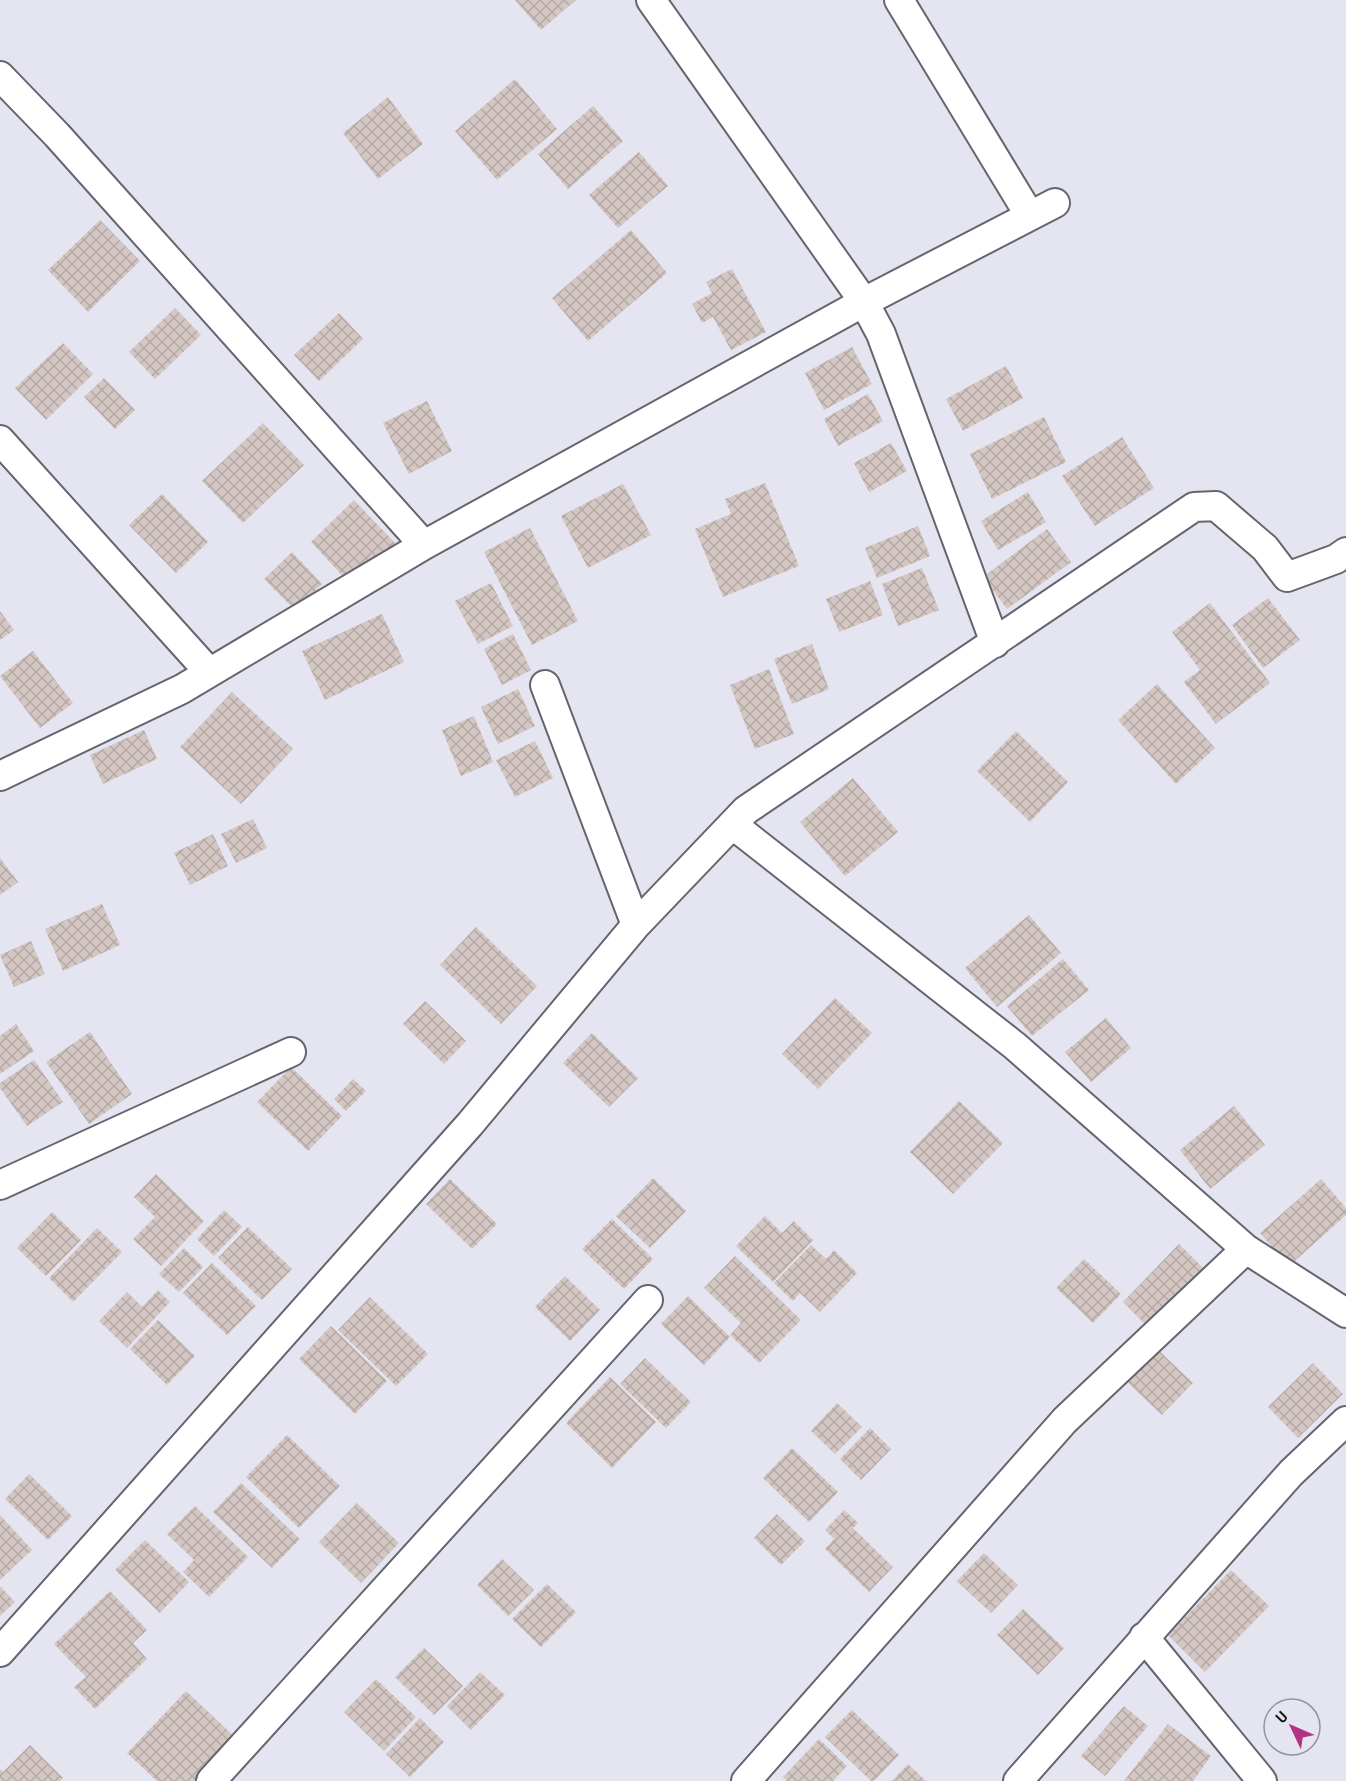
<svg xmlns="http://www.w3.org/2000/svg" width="1346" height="1781" viewBox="0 0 1346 1781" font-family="'Archivo Narrow',sans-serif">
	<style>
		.building { fill: url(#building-cross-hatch) }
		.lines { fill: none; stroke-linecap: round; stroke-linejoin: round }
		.street-casing { stroke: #64656f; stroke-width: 32 }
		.street { stroke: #fff; stroke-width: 28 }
	</style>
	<defs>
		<pattern id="building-cross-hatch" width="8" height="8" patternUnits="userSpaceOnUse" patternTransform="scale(1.5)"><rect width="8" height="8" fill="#d4c6c2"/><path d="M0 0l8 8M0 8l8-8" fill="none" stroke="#b5a9a6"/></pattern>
	</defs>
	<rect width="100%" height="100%" fill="#e4e5f1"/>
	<!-- building -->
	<path class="building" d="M515,0H576L541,30Z
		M515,79L557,129L497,180L455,131Z
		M388,97L423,144L378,179L343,133Z
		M593,106L623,141L568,189L538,154Z
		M639,152L668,186L618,228L589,195Z
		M100,220L140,261L88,312L48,270Z
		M631,230L667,273L588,341L552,298Z
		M732,269L766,332L731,350L713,317L702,323L692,304L712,293L706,282Z
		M175,308L201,335L155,379L129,352Z
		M339,313L363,339L319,381L294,355Z
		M63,343L93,374L46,420L15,388Z
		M852,347L872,384L824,410L805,373Z
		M1006,366L1023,398L963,431L946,399Z
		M104,378L135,410L115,429L84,397Z
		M868,394L883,421L838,446L824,419Z
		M427,401L452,451L409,474L383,423Z
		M1044,417L1066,462L992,499L970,454Z
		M263,423L304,465L243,523L202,481Z
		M1122,437L1154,488L1095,526L1062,476Z
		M891,443L907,471L869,492L854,463Z
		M765,483L799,566L723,597L695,529L731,514L725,499Z
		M623,484L651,535L588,568L561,516Z
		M1028,492L1046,522L998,550L981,521Z
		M162,494L208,542L176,573L129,525Z
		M354,500L396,544L352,586L311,542Z
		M918,526L930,556L877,578L865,548Z
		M530,528L578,621L532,645L484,552Z
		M1047,529L1071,562L1007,609L983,577Z
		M292,552L322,584L295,610L264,579Z
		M922,568L939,610L898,626L882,584Z
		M870,581L883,615L839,632L826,599Z
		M491,583L513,626L478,644L455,601Z
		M1268,598L1300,640L1263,668L1232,625Z
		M1210,603L1270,683L1216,724L1184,682L1200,670L1172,632Z
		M0,611L14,630L0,640Z
		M382,614L404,662L325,700L302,651Z
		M513,634L531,670L502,685L484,649Z
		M812,644L829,689L792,704L774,659Z
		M33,651L73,703L40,728L0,676Z
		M769,669L794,734L755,749L730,685Z
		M1157,684L1215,748L1176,784L1118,720Z
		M518,689L535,726L498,744L481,707Z
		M232,692L293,749L241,804L180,747Z
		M474,716L493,762L461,776L442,730Z
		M144,730L157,759L103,784L90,755Z
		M1016,731L1068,782L1030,822L977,771Z
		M535,741L553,778L515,797L496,760Z
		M853,778L898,832L845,876L800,822Z
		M253,819L267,848L236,863L221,834Z
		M213,834L228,866L190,885L174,853Z
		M0,858L18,882L0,895Z
		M102,904L120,945L63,971L45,929Z
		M1029,915L1061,953L997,1007L965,968Z
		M476,927L537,986L501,1024L440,965Z
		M31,941L45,974L14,987L0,955Z
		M1063,959L1089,990L1032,1036L1007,1006Z
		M835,998L872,1033L818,1089L782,1054Z
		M425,1001L466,1041L444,1064L403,1024Z
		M1106,1018L1131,1048L1091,1082L1065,1052Z
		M16,1024L34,1051L0,1074V1036Z
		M90,1032L132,1094L89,1124L46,1062Z
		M592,1033L638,1078L609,1107L563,1063Z
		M34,1060L63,1102L27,1126L0,1088V1083Z
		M291,1067L342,1116L308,1151L257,1102Z
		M353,1079L366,1091L346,1111L334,1099Z
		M959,1101L1003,1143L953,1194L910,1152Z
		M1234,1106L1265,1145L1210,1189L1180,1150Z
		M156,1174L204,1221L161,1266L133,1239L155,1217L134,1197Z
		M653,1178L686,1211L650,1248L616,1216Z
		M450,1179L497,1224L472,1249L426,1204Z
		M1321,1179L1346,1208V1215L1289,1266L1260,1233Z
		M224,1210L242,1227L214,1256L197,1239Z
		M52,1212L81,1240L46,1276L17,1248Z
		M765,1216L782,1233L794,1221L813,1240L773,1282L736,1246Z
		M612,1219L653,1259L624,1289L582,1249Z
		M248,1227L292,1269L262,1300L218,1258Z
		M97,1228L122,1252L73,1302L49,1278Z
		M1179,1244L1208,1273L1152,1331L1123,1302Z
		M811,1245L826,1259L834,1250L857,1273L820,1312L800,1293L793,1301L774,1283Z
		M184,1248L203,1267L179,1292L159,1274Z
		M735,1256L801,1320L759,1363L730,1335L741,1323L704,1288Z
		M1084,1259L1121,1294L1093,1323L1056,1288Z
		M212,1263L256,1306L227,1335L183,1293Z
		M565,1276L600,1310L570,1341L535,1307Z
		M158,1290L170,1302L127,1348L99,1321L127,1292L142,1307Z
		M688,1296L730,1337L704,1365L661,1324Z
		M370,1297L428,1354L396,1386L338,1330Z
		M158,1320L195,1356L167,1385L130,1349Z
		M331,1326L387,1381L355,1414L299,1359Z
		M1154,1346L1193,1383L1162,1415L1123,1378Z
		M645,1358L691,1402L666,1428L620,1384Z
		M1313,1363L1343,1394L1298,1438L1268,1407Z
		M610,1377L656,1422L612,1468L566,1423Z
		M837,1403L862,1427L835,1454L811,1431Z
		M870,1428L891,1449L861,1480L840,1459Z
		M287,1435L340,1486L299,1528L246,1477Z
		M792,1448L838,1492L809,1522L763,1478Z
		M29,1474L72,1516L48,1540L5,1499Z
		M241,1483L300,1539L272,1568L213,1512Z
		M357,1503L399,1543L361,1583L319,1542Z
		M195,1506L248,1557L209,1597L183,1572L194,1560L167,1534Z
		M844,1510L858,1523L853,1528L893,1567L869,1592L825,1549L834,1539L825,1530Z
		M777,1514L805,1541L781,1565L754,1538Z
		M0,1515L32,1550L0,1580Z
		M145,1540L189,1582L160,1613L115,1570Z
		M984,1553L1018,1585L991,1613L957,1581Z
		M502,1559L534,1590L508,1616L477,1585Z
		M1231,1570L1269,1606L1205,1672L1168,1635Z
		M547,1584L576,1612L541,1647L512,1619Z
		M0,1586L15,1602L0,1616Z
		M110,1591L147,1630L133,1643L147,1659L95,1709L74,1687L86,1677L54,1644Z
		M1023,1609L1064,1648L1038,1675L997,1635Z
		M424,1648L463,1686L434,1715L395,1677Z
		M480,1672L505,1695L471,1730L447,1706Z
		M376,1679L416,1717L384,1751L344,1712Z
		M186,1691L235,1737L194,1781H157L127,1753Z
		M1124,1706L1148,1726L1105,1776L1081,1756Z
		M852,1710L899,1755L874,1781H871L825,1737Z
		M420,1718L444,1742L410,1777L386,1754Z
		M1168,1724L1211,1756L1193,1781H1124Z
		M819,1739L847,1766L833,1781H787L783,1777Z
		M30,1745L63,1778L60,1781H0V1769L3,1772Z
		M908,1764L926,1781H892Z"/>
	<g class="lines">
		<defs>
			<path id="street" d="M651,0L864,302L881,334L995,643
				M899,0L1030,216
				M0,76L57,135L424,545
				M0,440L209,672
				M545,685L636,925
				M0,776L182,689L424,545L864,302L1055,203
				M733,825L1015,1046L1246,1249L1346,1313
				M0,1185L291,1052
				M1144,1637L1262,1781
				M0,1652L470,1124L636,925L746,810L1194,507L1216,506L1265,548L1287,577L1336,559L1346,552
				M211,1781L648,1300
				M746,1781L1065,1420L1246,1249
				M1018,1781L1291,1473L1346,1421"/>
		</defs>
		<!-- street casing -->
		<use href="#street" class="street-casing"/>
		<!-- street -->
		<use href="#street" class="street"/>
	</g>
	<!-- north arrow -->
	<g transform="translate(1292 1727) rotate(314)"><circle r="28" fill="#e4e5f1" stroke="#92939b" stroke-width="1.5"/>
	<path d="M0-4.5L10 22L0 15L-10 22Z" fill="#b13381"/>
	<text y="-9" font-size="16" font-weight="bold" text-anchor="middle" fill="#16171b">U</text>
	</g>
</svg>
